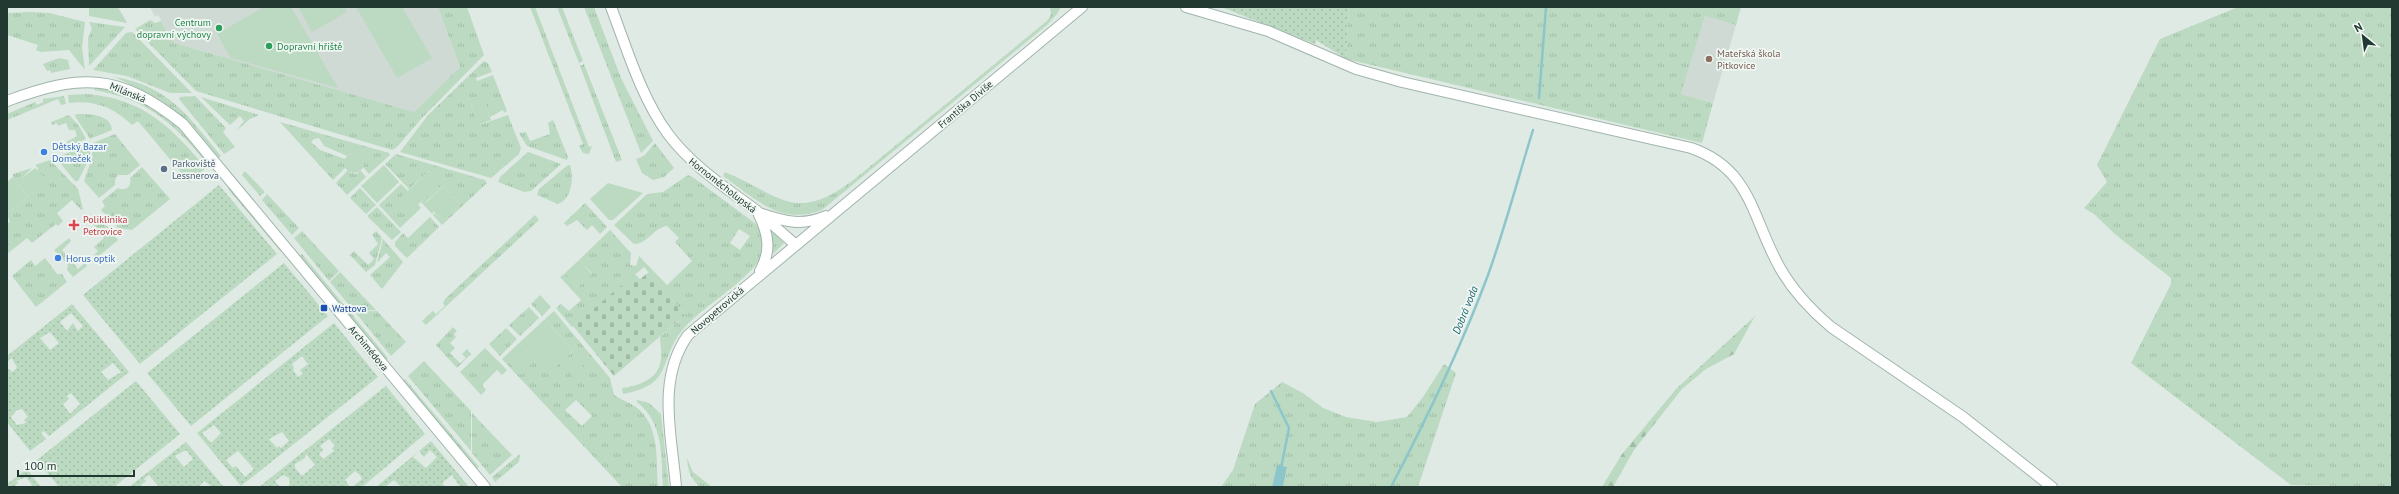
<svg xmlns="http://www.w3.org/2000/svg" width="2399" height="494" viewBox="0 0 2399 494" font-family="'PT Sans',sans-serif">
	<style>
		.built { fill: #cfdad4 }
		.grass { fill: url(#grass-tufts); fill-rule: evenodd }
		.forest { fill: url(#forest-firs) }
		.cemetery { fill: url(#cemetery-stones) }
		.park { fill: #bbdac1 }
		.garden { fill: url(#garden-dots); fill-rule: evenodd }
		.water { fill: #8cc6cb }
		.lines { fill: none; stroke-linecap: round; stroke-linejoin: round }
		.stream { stroke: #8cc6cb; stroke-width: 2.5 }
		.secondary-casing { stroke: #a0b5ac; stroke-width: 12 }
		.secondary { stroke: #fff; stroke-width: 10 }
		.leisure-dot { fill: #2e9e5b; stroke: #f0f7f3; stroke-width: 1.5 }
		.education-dot { fill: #8d6e63; stroke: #f0f7f3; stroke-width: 1.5 }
		.shop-dot { fill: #3f7fe0; stroke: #f0f7f3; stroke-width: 1.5 }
		.service-dot { fill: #5c6f8a; stroke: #f0f7f3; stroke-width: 1.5 }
		.health-dot { fill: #e0444e; stroke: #f0f7f3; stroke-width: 1.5 }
		.transit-dot { fill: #1a4fb4; stroke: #f0f7f3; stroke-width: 1.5 }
		.labels { text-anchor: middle; stroke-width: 3.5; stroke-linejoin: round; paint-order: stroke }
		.leisure-label { font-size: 10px; fill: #27864d; stroke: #f0f7f3; text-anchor: end }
		.education-label { font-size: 10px; fill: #785e54; stroke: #f0f7f3; text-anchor: start }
		.street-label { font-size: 10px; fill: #223931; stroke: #f0f7f3 }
		.shop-label { font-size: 10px; fill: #366cbe; stroke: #f0f7f3; text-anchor: start }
		.service-label { font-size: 10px; fill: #4e5e75; stroke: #f0f7f3; text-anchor: start }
		.health-label { font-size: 10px; fill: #be3a42; stroke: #f0f7f3; text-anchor: start }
		.transit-label { font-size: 10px; fill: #164399; stroke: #f0f7f3; text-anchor: start }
		.water-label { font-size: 11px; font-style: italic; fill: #216870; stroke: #f0f7f3 }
	</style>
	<defs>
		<pattern id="grass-tufts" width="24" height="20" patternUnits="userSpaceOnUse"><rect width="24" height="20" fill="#bbdac1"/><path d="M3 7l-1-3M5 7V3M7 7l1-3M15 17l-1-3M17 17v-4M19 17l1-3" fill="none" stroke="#a0bca6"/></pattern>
		<pattern id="forest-firs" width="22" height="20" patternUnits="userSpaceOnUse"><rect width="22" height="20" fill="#bbdac1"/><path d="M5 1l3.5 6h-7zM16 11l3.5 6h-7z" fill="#a0bca6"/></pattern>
		<pattern id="cemetery-stones" width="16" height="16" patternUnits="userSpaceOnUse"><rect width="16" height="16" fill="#bbdac1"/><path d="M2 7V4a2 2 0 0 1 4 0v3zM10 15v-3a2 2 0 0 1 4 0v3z" fill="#a0bca6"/></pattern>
		<pattern id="garden-dots" width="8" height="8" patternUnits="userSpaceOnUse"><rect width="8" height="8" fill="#bbdac1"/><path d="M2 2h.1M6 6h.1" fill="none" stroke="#a0bca6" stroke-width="1.8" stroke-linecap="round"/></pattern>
	</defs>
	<rect width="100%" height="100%" fill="#e0eae5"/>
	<!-- built -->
	<path class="built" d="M150,7H438L460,67L414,112L174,43L158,15L155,17Z
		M1705,16L1736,25L1713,103L1681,94Z"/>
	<!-- grass -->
	<path class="grass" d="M438,7H467L484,55L421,119L397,147L392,150L196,91L135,29L150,20L155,23L161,21L174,43L414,112L460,67Z
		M530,7H535L589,147L592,146L589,154L583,153L579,146L583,144Z
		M557,7H562L583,61L579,63Z
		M584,7H594L621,78L653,141L641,153Z
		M1050,7H1061L1057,14L1047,25L822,210C780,226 756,199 723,176L725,172C782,196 795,225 856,178L1048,20L1051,14Z
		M1349,7H1741L1736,25L1705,16L1681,94L1713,103L1702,143L1346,59Z
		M2238,7H2392V487L2291,485L2131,363L2171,284V278L2116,235L2094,214L2084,208L2107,182L2097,165L2160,39Z
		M30,12L49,13L85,22L82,48L85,70L69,50L41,52L36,50L38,45L7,35V13Z
		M89,22L125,27L89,66L88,38L92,29Z
		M132,32L192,93H170L127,76L93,70L126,33Z
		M59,58L68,60L70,69L51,73L50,70L47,71L43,64Z
		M484,61L488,63L492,72L476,78L477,81L493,75L507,111L504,113L503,110L490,117L484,100L471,105L479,125L508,115L521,148L519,154L491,178L400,152L428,115Z
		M584,64L622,160L616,162L580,66Z
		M115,77C169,86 189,117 221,156L218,158C201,137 184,116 162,101C147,91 130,85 115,77Z
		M95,87C153,97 174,121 211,164L209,166C175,125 149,99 94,90Z
		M86,94C143,98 171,127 206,168L189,182L138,121L132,125C113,107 95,100 69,103L68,95Z
		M64,96L66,104L61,105L58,99L7,120V114L35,102L37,105L43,102V99Z
		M195,96L226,128L223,132L235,147L224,154L179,99L180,97Z
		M201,97L259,115L250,119L236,131L244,121L240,116L230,125Z
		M76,114C89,114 111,114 112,130L90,139L75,116Z
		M69,115L79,126L86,139L63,150L61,145L77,136L75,130H69L66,123L58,126L57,123L52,125L51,122Z
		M553,120L568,157L567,160L527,146L519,133L526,132L530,141L550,134L548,123Z
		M280,122L389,153L390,155L369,174L351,153L347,156L324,146L319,138L314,139L311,142L320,150L345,159V168L333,180Z
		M115,134L140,165L128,175H118L115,180V185L99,198L84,181L92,158L93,143Z
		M655,143L674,168L664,177L653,180L642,173L636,159L644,156Z
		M87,145L90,148V157L78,181H75L56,158Z
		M528,152L561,164L531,191L524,192L498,182L500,177Z
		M396,154L485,180L487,183L442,225L433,215L435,213L443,221L461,204L443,186L426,202L434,211L432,214L421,202L440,184L429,171L409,189L385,164Z
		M50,160L78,189L83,209L81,210L72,200L57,213L63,221L58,226L56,224L32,243L27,238L7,254V224L10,222L7,214L28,197L13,177V174L32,168L21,179L32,193L38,168L35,165Z
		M568,165H570C574,178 572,199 558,204L537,195L539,189Z
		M142,167L170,199L132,230L118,228L101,210L105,206L102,201L118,188C126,192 132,186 130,178Z
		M348,170L351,173L357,174L360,170L366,177L347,195L336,183Z
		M245,171L265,192L260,196L242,175Z
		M688,175L694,178L756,224C763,234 766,247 760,258C749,280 704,306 686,326C656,358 677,384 623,394L622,388C639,386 659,379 661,359C662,351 660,345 660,337L685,315L644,267L572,327L556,308L561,304L569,311L581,300L560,277L565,273L578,287L592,273L579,260L610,230L631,253L630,265L636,266L639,256L667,285L692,261L675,242L679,238L667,226C653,228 648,244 634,244L614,225L647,194L663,192ZM739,229L750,236L740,250L730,243Z
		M401,184L408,191L402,197L413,209L418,204L421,208L400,228L379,205Z
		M230,187L280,248L281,252L228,189Z
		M360,188L376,205L366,214L350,198Z
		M267,194L299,228L292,235L262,200Z
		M585,203L607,227L600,234L592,225L587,230L577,220L567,226L564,223Z
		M377,207L401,232L392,240L367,216Z
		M95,214L98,215L118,240L94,260V255L98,251L94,247L104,238L90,220Z
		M535,215L539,220L426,325L422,321L433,311L436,314L445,306L443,303L445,299Z
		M430,217L439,227L407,258L395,246V242L403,233L408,238Z
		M302,231L339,271L329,281L294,238Z
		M376,231L382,238L375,265L366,272L350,255L354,251L368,265L374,259L369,253L378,244L372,235Z
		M773,232L784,243L773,254L772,234Z
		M69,238L71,241L62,250L78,269L85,263L87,266L73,277L67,270L68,265L54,250Z
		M383,239L403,262L382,289L370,275L390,257L386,253L377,263Z
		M302,254L388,358L386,361L299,256Z
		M45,258L57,274H62L67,282L36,307L12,276L31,260L35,266Z
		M340,272L376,310L354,311L330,282Z
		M540,295L551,307L542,316L531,304Z
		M529,307L539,318L520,336L509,325Z
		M377,311L406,342L391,356L355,312Z
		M554,311L610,378L614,395C621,400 629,402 636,407C660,425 656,459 658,487H622L502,359L519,343L547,374L573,351L545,319ZM576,400L592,416L582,426L565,410Z
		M453,327L457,331L454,334L456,337L450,343L455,348L450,353L460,363L466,358L462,354L467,349L471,354L457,368L436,345Z
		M506,328L517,339L500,356L489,344Z
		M485,348L507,370L502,375L497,370L482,385L486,390L481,395L460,372Z
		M424,361L471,411V451L408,376Z
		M1444,364L1456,373L1418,487H1283L1287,468L1277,466L1272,487H1221L1233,470L1255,404L1282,382L1303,393L1323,408L1346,417L1377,422L1407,417L1423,397Z
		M405,379L479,467L476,469L403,381Z
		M637,400L649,403L661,414L669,487H663C661,455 664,424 637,402Z
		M472,413L512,455L490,475L472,453Z
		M520,454L519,462L495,482L492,477Z
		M687,458L693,472L712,487H700C690,478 688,471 687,458Z"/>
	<!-- forest -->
	<path class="forest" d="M1755,316L1734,354L1706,369L1682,389L1634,450L1613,487H1602L1622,454L1676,389Z"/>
	<!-- cemetery -->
	<path class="cemetery" d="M649,272L685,315L614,376L573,326L635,274L640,279Z"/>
	<!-- park -->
	<path class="park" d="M89,7H118L127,23L89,16Z
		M264,7H291L338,88L231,58L217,34Z
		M298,7H344L347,12L312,32Z
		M356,7H402L432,58L397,78Z
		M484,99L491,120L478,125L471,104Z
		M344 163a10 10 0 1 1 20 0a10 10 0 1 1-20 0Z
		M384,165L399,182L377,203L361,186Z
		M35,168L47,180L32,193L21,179Z
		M429,171L441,184L413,209L401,197Z
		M13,177L28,197L7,214V182Z
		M608,183L643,193L613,220H609L590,199Z
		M443,186L461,204L443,221L426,203Z
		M579,260L592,274L578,287L565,273Z
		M545,319L573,351L547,375L535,361L520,375L507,360L521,347L533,359L519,343Z
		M577,356L585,364L572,376L564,367Z"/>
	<!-- garden -->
	<path class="garden" d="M1221,7H1349L1346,59L1316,40L1315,44Z
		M219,185L277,254L140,364L83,295Z
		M284,263L328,316L191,426L147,373Z
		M72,304L129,372L49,436L44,431L41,433L46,439L30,451L7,422V370L9,369L12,372L17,368L12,358L7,362V356ZM71,313L83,326L78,331L73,323L67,331L60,322ZM50,332L59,343L50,350L40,338ZM113,363L121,372L108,380L101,372ZM71,393L80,404L70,414L63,404L69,399L67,396ZM22,409L28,417L24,420L26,423L17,425L11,417L17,410Z
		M334,323L378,377L241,486L197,433ZM302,356L308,364L300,370L303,374L298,377L293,370L294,368L292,364ZM214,425L221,433L211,443L202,433ZM282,432L289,441L281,448L279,446L277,448L269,439ZM238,451L254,469L245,477L236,466L233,468L226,460Z
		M136,381L180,434L114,487H59L37,460Z
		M386,386L425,434L362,487H352L362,479L360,475L355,471L345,480L350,487H288L290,483L289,478L283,475L275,481L280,487H259ZM329,439L335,446L332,448L334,451L323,459L319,454L323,450L320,446ZM306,454L315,465L302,476L295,468V464L305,458Z
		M431,441L469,487H460L452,475L442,483L445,487H401L394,480L385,487H376ZM430,450L437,457L426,468L413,457L419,451L424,457Z
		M186,442L224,487H212L204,481L199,487H159L149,475L144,479L146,481L141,485L142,487H129ZM186,450L193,459L184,467L175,456Z
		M27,469L41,487H30L32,485L26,477L16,481L18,483L14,487H7V484Z"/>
	<!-- water -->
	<path class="water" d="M1277,465L1287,467L1283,487H1272Z"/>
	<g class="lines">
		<!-- stream -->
		<path class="stream" d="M1539,98L1546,7
			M1271,391L1289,428L1281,468
			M1391,487C1427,418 1461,348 1488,275C1505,228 1518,178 1533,130"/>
		<defs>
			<path id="secondary" d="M611,7C627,49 641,97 668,134C692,166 725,187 757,211C770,222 783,234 796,245
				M1186,7L1268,31L1356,69L1402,82L1691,148C1752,169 1752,219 1780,268C1793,291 1811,310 1831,327L1963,417L2052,487
				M7,101C82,73 119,73 183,124L485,487
				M762,214C786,222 802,226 826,216
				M759,215C769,235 771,252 760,271
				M676,487C672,436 656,380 688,335L1082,7"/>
		</defs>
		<!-- secondary casing -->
		<use href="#secondary" class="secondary-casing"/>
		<!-- secondary -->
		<use href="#secondary" class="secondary"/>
	</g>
	<!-- markers -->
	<g class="leisure-dot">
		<circle cx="219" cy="28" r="4"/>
		<circle cx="269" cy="46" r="4"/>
	</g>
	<circle class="education-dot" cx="1709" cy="59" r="4"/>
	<g class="shop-dot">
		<circle cx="44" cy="152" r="4"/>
		<circle cx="58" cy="258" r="4"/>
	</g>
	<circle class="service-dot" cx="164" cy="169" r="4"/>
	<path class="health-dot" d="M72 219h4v4h4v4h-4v4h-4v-4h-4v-4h4z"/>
	<rect class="transit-dot" x="320" y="304" width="8" height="8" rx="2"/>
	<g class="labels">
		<!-- leisure labels -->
		<g class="leisure-label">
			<text x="211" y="26">Centrum<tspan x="211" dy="12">dopravní výchovy</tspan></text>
			<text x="277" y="50" text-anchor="start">Dopravní hřiště</text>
		</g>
		<!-- education labels -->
		<g class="education-label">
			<text x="1717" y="57">Mateřská škola<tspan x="1717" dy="12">Pitkovice</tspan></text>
		</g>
		<!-- street labels -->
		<g class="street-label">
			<text transform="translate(128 92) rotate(22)" y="4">Milánská</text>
			<text transform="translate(965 104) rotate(-40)" y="4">Františka Diviše</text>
			<text transform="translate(723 185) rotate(38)" y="4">Hornoměcholupská</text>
			<text transform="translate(717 310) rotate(-41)" y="4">Novopetrovická</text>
			<text transform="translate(369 348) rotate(50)" y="4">Archimédova</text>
		</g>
		<!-- shop labels -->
		<g class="shop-label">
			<text x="52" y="150">Dětský Bazar<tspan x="52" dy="12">Domeček</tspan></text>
			<text x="66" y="262">Horus optik</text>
		</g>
		<!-- service labels -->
		<g class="service-label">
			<text x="172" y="167">Parkoviště<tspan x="172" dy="12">Lessnerova</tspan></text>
		</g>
		<!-- health labels -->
		<g class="health-label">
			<text x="83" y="223">Poliklinika<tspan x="83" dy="12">Petrovice</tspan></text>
		</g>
		<!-- transit labels -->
		<g class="transit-label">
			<text x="332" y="312">Wattova</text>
		</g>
		<!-- water labels -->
		<g class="water-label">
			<text transform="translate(1465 310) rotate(-68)" y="4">Dobrá voda</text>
		</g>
	</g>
	<!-- border -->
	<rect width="2399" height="494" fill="none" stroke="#223931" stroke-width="16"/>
	<!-- north arrow -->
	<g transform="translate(2363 36) rotate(331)" stroke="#f0f7f3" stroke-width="3" paint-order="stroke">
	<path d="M0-3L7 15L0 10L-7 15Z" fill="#223931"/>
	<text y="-6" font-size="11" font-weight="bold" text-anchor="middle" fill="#223931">N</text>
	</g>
	<!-- scale -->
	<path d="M18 470v6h116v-6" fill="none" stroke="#223931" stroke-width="2"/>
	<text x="24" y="470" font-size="12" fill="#223931" stroke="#f0f7f3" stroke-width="3" paint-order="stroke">100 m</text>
</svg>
